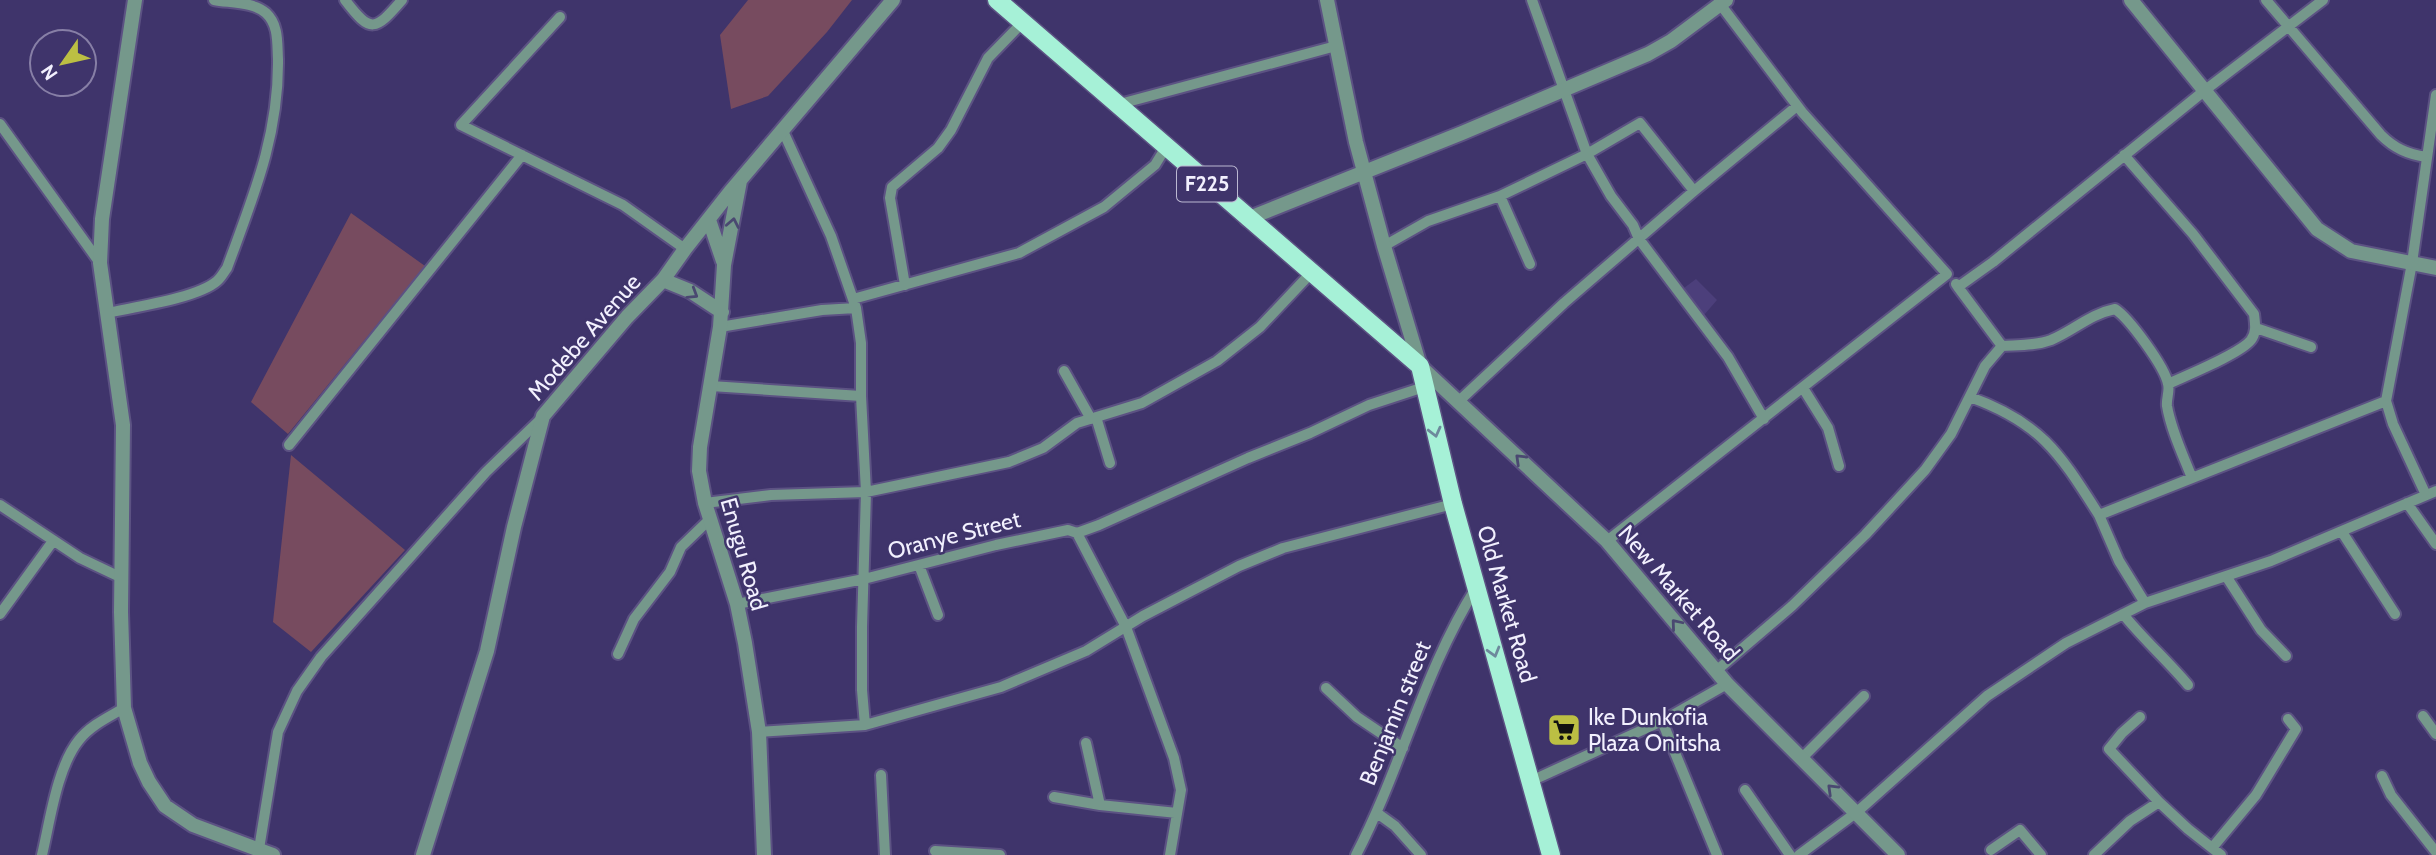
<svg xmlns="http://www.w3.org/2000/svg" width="2436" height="855" viewBox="0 0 2436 855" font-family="Cabin,sans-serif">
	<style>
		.built { fill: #4c3f7b }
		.green { fill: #774b5f }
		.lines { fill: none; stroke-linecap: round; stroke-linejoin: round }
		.minor-casing { stroke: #5c5283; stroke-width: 14 }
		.tertiary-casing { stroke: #5c5283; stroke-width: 18 }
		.primary-casing { stroke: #5c5283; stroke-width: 21 }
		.minor { stroke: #75988b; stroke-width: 10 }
		.tertiary { stroke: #75988b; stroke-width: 14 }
		.primary { stroke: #a6f1d7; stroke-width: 18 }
		.oneway { stroke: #4a4871 }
		.oneway2 { stroke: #6d899c }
		.labels { text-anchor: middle; stroke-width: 5; stroke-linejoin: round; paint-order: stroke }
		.shield { fill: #3f346b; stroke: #bcb8d2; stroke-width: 2 }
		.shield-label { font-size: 21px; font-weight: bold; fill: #f2f0fe }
		.street-label { font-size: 23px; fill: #f2f0fe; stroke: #3f346b }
		.poi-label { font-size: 23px; fill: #f2f0fe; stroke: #3f346b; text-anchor: start }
	</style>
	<rect width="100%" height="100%" fill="#3f346b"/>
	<!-- built -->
	<path class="built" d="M1696,279L1717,300L1704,315L1684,288Z"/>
	<!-- green -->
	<path class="green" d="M748,0H852L827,32L768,96L731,109L720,35Z
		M351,213L425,266L288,434L251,402Z
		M291,455L405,550L311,652L273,622Z"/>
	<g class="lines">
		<defs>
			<path id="minor" d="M345,0C371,34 375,31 402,0
				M1532,0L1587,154L1611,196L1633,225L1639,239L1728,357L1764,419
				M2266,0L2381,135C2394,148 2407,154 2426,157
				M560,17L461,125L623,205L685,249
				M1116,105L1336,46
				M0,124L100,263
				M783,131L831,236L856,308L861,343V396L866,492L862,627V690L865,725
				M2124,155L2193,234L2254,314C2255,323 2257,332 2251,340C2240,354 2187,375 2168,384
				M1500,196L1530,264
				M1384,246L1428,221L1500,196L1587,154L1640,123L1694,191
				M1956,284L1958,287L1993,262L2204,91L2323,0
				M905,285L890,198L892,187L938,148L951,130L988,58L1022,23
				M853,299L1019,253L1104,207L1155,165L1166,147
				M107,313C134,307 198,298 217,281C221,278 224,272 227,268C253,197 279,136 278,59C277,43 279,25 266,13C254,2 230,3 214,0
				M720,327L822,310L856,308
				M2256,328L2311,347
				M2002,346C2018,345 2035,346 2051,340C2073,331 2090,314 2115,309C2129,318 2165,367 2168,384C2170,391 2166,399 2167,406C2171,430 2183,455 2192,478L2099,515L2119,561L2145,603
				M1064,371L1091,419
				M711,386L861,396
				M1803,388L1828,428L1839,466
				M1970,397C2042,423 2060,454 2099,515
				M1459,401L1564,303L1694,191L1797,106
				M1096,417L1110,463
				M289,445L522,155
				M2192,478L2386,401
				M2426,495L2393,424L2386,401L2412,263L2436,95
				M705,503L771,495L866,492L1009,462L1043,448L1077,423L1142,403L1217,361L1260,327L1311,273
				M2407,503L2436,544
				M0,505L80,558L122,578
				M2342,532L2395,614
				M1077,533L1099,525L1248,458L1310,433L1369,405L1424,387
				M1607,541L1947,274L1802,112L1720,4
				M919,565L938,615
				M2226,576L2261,630L2286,656
				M737,604L864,579L996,545L1068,530L1077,533L1126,627L1174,758L1181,790L1170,855
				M0,614L53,541
				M2123,614C2143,639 2167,660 2188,685
				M618,654L634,619L670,572L681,547L710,519
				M1716,671L1792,606L1865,535L1925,470L1951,434L1985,366L2002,346L1958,287
				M1326,688L1357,717L1403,748
				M2423,716L2436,734
				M2140,717L2122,733L2109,749L2159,802
				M759,732L865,725L1001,687L1086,651L1143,616L1239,566L1283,548L1453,504
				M1086,743L1100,805
				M1801,759L1864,696
				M881,775L885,855
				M2382,776L2391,795L2436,852
				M1531,781L1662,721
				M1745,790L1790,855
				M1054,797L1100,805L1177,813
				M1377,813L1395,826L1421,855
				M2212,848L2256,795L2296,729L2288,719
				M259,849L278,732L297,691L321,657L486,472L543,417
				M1991,850L2020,830L2041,855
				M935,851L1000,855
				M42,855C50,821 57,767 79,740C91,725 109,717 124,708
				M1356,855C1401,769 1424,670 1476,588
				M1717,855L1662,721L1727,684
				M1799,855L1857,812L1987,696L2066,643L2145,603L2271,561L2436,491
				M2094,855L2130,821L2159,802L2188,829L2221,855"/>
			<path id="tertiary" d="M135,0L102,219L100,263L123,425L121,612L124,708L140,763L149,782L165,806L193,825L273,855
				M1327,0L1356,142L1384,246L1420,366L1607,541L1727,684L1898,855
				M2131,0L2317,229L2351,251L2436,268
				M740,181L724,265L720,327L700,447L699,471L705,503L737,604L745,643L759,732L764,855
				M1247,219L1462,133L1648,54L1671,41L1726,0
				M709,220L723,261
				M663,280L690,291L722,312
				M423,855L487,651L514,527L543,416L627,317L663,280L685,249L730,192L893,0"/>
			<path id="primary" d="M997,0L1420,366L1453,504L1551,855"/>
		</defs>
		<!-- minor casing -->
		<use href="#minor" class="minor-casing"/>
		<!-- tertiary casing -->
		<use href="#tertiary" class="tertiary-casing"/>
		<!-- primary casing -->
		<use href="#primary" class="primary-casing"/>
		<!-- minor -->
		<use href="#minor" class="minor"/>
		<!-- tertiary -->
		<use href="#tertiary" class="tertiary"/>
		<!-- primary -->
		<use href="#primary" class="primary"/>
	</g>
	<!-- one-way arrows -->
	<defs><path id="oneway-chevron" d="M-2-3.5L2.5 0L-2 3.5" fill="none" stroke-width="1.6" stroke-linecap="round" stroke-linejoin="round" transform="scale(1.75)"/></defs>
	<g class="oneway">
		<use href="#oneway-chevron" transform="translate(733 223) rotate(-79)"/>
		<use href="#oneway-chevron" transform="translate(693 294) rotate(32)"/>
		<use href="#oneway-chevron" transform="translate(1520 459) rotate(-136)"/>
		<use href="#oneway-chevron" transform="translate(1676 624) rotate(-130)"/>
		<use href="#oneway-chevron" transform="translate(1832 789) rotate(-136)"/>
	</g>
	<g class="oneway2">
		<use href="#oneway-chevron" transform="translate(1435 432) rotate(76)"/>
		<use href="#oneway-chevron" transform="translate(1494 652) rotate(74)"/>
	</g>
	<!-- icons -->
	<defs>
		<symbol id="supermarket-square" viewBox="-11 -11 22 22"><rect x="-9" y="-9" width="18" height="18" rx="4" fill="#bcbf43" stroke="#3f346b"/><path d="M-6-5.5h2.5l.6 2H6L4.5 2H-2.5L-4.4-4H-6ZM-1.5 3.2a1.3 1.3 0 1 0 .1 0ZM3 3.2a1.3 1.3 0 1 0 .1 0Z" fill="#111"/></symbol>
	</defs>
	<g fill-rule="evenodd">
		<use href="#supermarket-square" x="1545" y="711" width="38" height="38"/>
	</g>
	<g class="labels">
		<!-- shield labels -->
		<rect class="shield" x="1177" y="166.5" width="60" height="35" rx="5"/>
		<g class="shield-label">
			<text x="1207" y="191">F225</text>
		</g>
		<!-- street labels -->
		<g class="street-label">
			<text transform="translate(584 337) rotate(-49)" y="8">Modebe Avenue</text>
			<text transform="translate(954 535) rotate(-14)" y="8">Oranye Street</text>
			<text transform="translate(744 554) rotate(74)" y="8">Enugu Road</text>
			<text transform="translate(1679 593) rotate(49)" y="8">New Market Road</text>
			<text transform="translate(1507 604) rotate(74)" y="8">Old Market Road</text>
			<text transform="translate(1395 713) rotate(-68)" y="8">Benjamin street</text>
		</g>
		<!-- poi labels -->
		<g class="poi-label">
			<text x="1588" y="725">Ike Dunkofia<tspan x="1588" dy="26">Plaza Onitsha</tspan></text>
		</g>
	</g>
	<!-- north arrow -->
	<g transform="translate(63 63) rotate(236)"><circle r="33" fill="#3f346b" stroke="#877fa6" stroke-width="2"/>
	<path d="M0-5L12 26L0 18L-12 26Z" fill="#bcbf43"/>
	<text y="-10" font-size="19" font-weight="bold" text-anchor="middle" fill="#f2f0fe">N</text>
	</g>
</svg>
